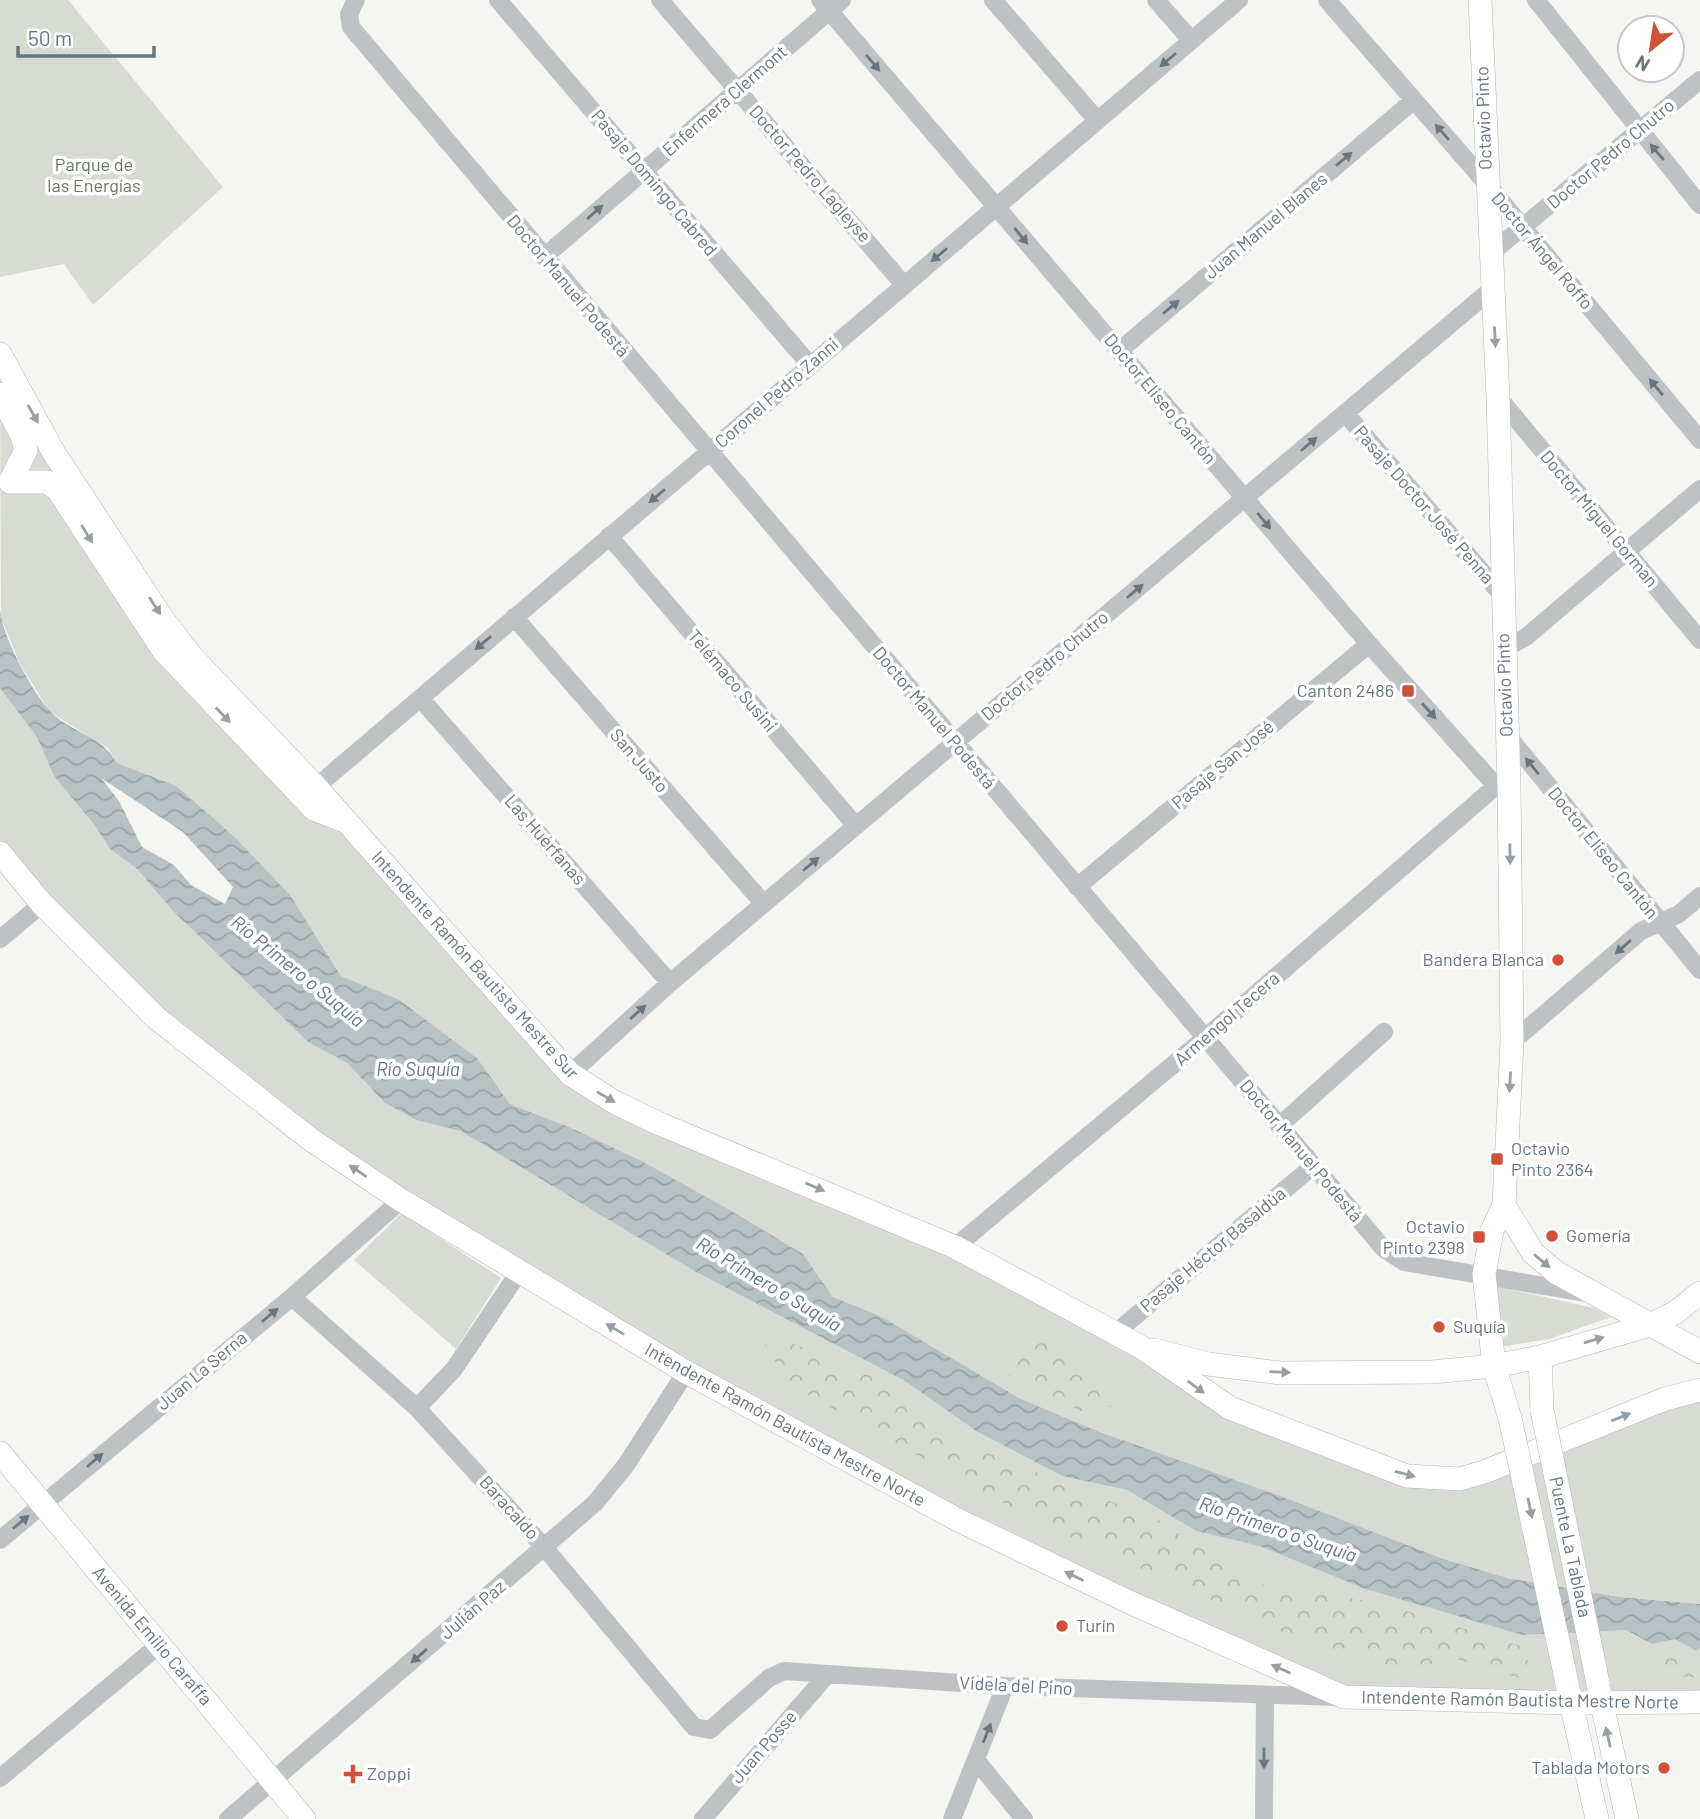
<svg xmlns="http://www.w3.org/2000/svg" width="1700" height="1819" viewBox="0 0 1700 1819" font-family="Barlow,sans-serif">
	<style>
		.green { fill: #d7dbd3 }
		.forest { fill: url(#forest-crowns) }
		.water { fill: url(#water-waves); fill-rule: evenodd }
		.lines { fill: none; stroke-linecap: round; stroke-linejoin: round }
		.major-casing { stroke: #b2b6b9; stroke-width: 24 }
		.minor { stroke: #bec2c5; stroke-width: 18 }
		.major { stroke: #fff; stroke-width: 23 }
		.major-bridge-casing { stroke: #b2b6b9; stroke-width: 24; stroke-linecap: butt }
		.major-bridge { stroke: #fff; stroke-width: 23 }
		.oneway { fill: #67767f }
		.oneway2 { fill: #959fa5 }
		.poi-dot { fill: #ce5138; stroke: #fff; stroke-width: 2.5 }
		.labels { text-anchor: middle; stroke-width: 7; stroke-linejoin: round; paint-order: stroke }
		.street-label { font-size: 18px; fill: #67767f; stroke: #fff }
		.park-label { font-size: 18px; fill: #6a7765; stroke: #fff }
		.poi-label { font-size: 18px; fill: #67767f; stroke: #fff; text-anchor: start }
		.water-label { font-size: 19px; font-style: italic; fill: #63777c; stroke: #fff }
	</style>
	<defs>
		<pattern id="forest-crowns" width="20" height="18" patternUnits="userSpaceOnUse" patternTransform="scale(1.75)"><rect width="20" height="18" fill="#d7dbd3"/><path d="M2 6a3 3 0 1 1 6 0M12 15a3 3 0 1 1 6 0" fill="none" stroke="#b2b6b0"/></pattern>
		<pattern id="water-waves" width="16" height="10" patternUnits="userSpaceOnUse" patternTransform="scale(1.75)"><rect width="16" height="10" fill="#b7c2c5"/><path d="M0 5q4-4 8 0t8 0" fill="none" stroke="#99a2a5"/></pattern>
	</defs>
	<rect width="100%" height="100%" fill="#f5f5f2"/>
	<!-- green -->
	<path class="green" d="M0,0H68L223,187L93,305L64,264L0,277Z
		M0,354L162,618L570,1075L925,1233L1209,1396L1437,1479L1700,1390V1604L1620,1597L1507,1578L1441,1558L1278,1495L1100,1432L1021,1399L882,1317L833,1297L803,1254L640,1160L569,1127L510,1104L477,1058L398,999L341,976L290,895L235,837L176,787L117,763L109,749L50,712L20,664L1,618Z
		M0,688L37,737L54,776L96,827L110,849L137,869L172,910L308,1042L347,1063L385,1103L416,1120L461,1130L696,1272L905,1381L976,1431L1062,1476L1127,1490L1196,1531L1259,1546L1365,1589L1522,1635L1626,1630L1652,1644L1675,1638L1696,1651L1700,1648V1702L1344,1697L1129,1602L686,1372L235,1083L0,853Z
		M402,1213L501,1278L456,1349L354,1260Z
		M1495,1286L1594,1308L1611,1317L1549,1339L1500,1347Z"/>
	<!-- forest -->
	<path class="forest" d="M754,1327L910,1393L962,1443L1158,1520L1254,1583L1380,1603L1524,1647L1533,1682L1457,1659L1403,1669L1314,1646L1035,1521L789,1384Z
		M1042,1338L1132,1404L1080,1411L995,1369Z
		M1700,1648V1678L1659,1674L1634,1651Z"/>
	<!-- water -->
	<path class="water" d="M0,609C2,636 31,690 50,711C70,733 101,734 117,763L176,786L235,837L290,895L341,976L398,999L477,1058L510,1104L569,1127L640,1160L728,1209L803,1254L833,1297L882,1317L1021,1399L1100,1432L1278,1495L1441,1558L1507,1578L1620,1597L1700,1604V1648L1696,1651L1675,1639L1652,1644L1626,1630L1522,1635L1365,1589L1259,1546L1196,1531L1127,1490L1062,1476L976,1431L905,1381L696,1272L461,1131L416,1120L385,1103L347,1063L308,1042L172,910L137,869L110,849L96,827L54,776L37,737L0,688ZM101,778L183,832L233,887L225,904L191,885L174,865L142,847L119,801Z"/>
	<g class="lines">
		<defs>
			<path id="major" d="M1480,0L1498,397L1509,786L1512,1042L1504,1205L1492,1231L1484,1274L1494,1366L1510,1418
				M0,354L54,453L162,618L193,658L316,787L570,1074L616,1103L660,1124L955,1247L1141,1347L1230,1408L1407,1476L1460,1479L1484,1472L1665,1399L1700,1390
				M0,394L22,436L26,450L10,482
				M10,482H47L58,490L163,650L314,809L342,820
				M0,853L42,904L155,1017L310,1139L401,1200L686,1372L960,1521L1129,1602L1344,1697L1571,1703L1700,1702
				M1504,1205L1533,1253L1557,1273L1700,1352
				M1154,1350L1208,1364L1280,1373L1432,1372L1494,1366L1540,1357L1650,1325L1676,1312L1700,1293
				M1540,1357L1542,1410
				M0,1453L304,1819
				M1568,1689L1597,1819
				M1599,1690L1627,1819"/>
		</defs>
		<!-- major casing -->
		<use href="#major" class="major-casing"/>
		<!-- minor -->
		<path class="minor" d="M356,0L349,14L351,27L1384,1249L1404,1262L1585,1293
			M498,0L810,365
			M660,0L904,285
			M820,0L1369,644L1496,786H1509
			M993,0L1097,120
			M1156,0L1191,40
			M1327,0L1487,184L1700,440
			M1536,0L1700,205
			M1490,254L1700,80
			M544,257L842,0
			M1119,351L1414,100
			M1498,397L1700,640
			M1345,413L1503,596
			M609,536L856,826
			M514,617L764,904
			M1504,649L1526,637L1700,489
			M420,698L670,983
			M1507,735L1700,970
			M316,787L1239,0
			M1077,887L1369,644
			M0,939L42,904
			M1512,1042L1641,931L1679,914L1700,896
			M570,1074L670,983L1492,289
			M1279,1126L1384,1032
			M955,1247L1205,1038L1496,786
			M292,1297L417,1408L544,1547L694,1727L710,1730L769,1678L784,1671L1005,1686L1338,1697
			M1113,1335L1313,1166
			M417,1408L454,1369L519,1272
			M0,1540L292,1297L401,1200
			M976,1760L1024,1819
			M0,1778L159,1645
			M228,1819L595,1503L626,1465L686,1372
			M703,1819L826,1676
			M952,1819L1005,1686
			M1264,1819L1265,1696"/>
		<!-- major -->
		<use href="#major" class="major"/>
		<defs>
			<path id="major-bridge" d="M1542,1410L1598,1683
				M1510,1418L1567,1683"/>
		</defs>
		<!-- major-bridge casing -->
		<use href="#major-bridge" class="major-bridge-casing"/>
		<!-- major-bridge -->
		<use href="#major-bridge" class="major-bridge"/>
	</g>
	<!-- one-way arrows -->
	<defs><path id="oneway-solid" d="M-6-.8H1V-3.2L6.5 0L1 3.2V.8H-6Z" transform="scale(1.75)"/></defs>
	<g class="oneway">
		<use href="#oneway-solid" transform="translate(1168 60) rotate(140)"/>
		<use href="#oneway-solid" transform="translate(873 63) rotate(50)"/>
		<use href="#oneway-solid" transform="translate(1442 132) rotate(-131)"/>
		<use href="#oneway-solid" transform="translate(1657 152) rotate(-130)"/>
		<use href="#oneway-solid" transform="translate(1344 159) rotate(-40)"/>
		<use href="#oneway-solid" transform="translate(595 212) rotate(-41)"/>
		<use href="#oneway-solid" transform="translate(1021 236) rotate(50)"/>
		<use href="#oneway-solid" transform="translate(939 255) rotate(140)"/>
		<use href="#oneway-solid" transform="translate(1171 307) rotate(-40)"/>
		<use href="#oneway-solid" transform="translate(1656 387) rotate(-130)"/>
		<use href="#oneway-solid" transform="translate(1309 444) rotate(-40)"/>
		<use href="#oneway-solid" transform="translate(657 496) rotate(140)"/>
		<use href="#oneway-solid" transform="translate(1264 521) rotate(50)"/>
		<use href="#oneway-solid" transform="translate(1135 591) rotate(-40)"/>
		<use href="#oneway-solid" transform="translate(483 643) rotate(140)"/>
		<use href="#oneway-solid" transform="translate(1429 711) rotate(48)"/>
		<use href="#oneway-solid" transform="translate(1532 766) rotate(-129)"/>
		<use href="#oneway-solid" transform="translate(811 864) rotate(-40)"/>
		<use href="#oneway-solid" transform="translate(1623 947) rotate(139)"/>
		<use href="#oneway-solid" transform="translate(638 1012) rotate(-42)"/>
		<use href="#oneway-solid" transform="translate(270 1315) rotate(-40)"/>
		<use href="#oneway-solid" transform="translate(95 1460) rotate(-40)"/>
		<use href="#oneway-solid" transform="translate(21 1522) rotate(-40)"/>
		<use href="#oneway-solid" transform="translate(419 1656) rotate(139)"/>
		<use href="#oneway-solid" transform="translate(987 1733) rotate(-68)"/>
		<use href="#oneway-solid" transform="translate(1264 1758) rotate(90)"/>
	</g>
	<g class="oneway2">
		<use href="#oneway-solid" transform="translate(1495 337) rotate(87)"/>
		<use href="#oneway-solid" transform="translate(33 414) rotate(61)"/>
		<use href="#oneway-solid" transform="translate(87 534) rotate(58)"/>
		<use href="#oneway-solid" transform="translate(155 606) rotate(57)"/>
		<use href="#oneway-solid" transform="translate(223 715) rotate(46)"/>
		<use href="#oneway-solid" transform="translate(1510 854) rotate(89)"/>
		<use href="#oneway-solid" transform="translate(1510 1082) rotate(93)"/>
		<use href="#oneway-solid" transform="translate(606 1097) rotate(30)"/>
		<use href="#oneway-solid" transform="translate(358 1171) rotate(-146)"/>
		<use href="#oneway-solid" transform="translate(815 1187) rotate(23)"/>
		<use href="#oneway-solid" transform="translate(1542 1261) rotate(40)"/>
		<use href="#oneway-solid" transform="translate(615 1329) rotate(-149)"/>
		<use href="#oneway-solid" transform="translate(1594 1340) rotate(-16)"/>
		<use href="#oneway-solid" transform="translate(1280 1372) rotate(2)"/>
		<use href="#oneway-solid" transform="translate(1196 1387) rotate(36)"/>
		<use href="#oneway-solid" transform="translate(1621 1417) rotate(-22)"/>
		<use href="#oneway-solid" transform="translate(1405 1474) rotate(15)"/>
		<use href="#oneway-solid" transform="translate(1530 1508) rotate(78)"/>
		<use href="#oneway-solid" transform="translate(1074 1576) rotate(-154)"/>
		<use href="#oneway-solid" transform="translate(1281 1669) rotate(-156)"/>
		<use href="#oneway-solid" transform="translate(1608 1737) rotate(-103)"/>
	</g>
	<!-- markers -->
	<g class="poi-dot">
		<rect x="1401" y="684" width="14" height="14" rx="3.5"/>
		<circle cx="1558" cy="960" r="7"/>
		<rect x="1490" y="1152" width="14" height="14" rx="3.5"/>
		<circle cx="1552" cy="1236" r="7"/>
		<rect x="1472" y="1230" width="14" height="14" rx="3.5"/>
		<circle cx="1439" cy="1327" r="7"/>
		<circle cx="1062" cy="1626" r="7"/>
		<circle cx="1664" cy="1768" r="7"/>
		<path d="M349.5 1763.5h7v7h7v7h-7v7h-7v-7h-7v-7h7z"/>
	</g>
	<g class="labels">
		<!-- street labels -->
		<g class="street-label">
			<text transform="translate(725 101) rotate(-41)" y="6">Enfermera Clermont</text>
			<text transform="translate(1484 118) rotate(-92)" y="6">Octavio Pinto</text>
			<text transform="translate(1611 154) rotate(-40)" y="6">Doctor Pedro Chutro</text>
			<text transform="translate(810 174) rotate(49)" y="6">Doctor Pedro Lagleyse</text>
			<text transform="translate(654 183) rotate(50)" y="6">Pasaje Domingo Cabred</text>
			<text transform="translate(1266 226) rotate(-40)" y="6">Juan Manuel Blanes</text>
			<text transform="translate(1542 251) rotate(50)" y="6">Doctor Ángel Roffo</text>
			<text transform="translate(568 286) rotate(50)" y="6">Doctor Manuel Podestá</text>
			<text transform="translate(777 393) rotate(-41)" y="6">Coronel Pedro Zanni</text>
			<text transform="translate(1160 399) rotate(50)" y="6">Doctor Eliseo Cantón</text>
			<text transform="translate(1424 505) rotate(49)" y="6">Pasaje Doctor José Penna</text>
			<text transform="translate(1599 519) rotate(50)" y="6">Doctor Miguel Gorman</text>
			<text transform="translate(1045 666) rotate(-40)" y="6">Doctor Pedro Chutro</text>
			<text transform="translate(732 681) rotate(50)" y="6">Telémaco Susini</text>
			<text transform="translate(1505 685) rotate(-92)" y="6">Octavio Pinto</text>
			<text transform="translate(934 718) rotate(50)" y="6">Doctor Manuel Podestá</text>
			<text transform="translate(639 761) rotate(49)" y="6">San Justo</text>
			<text transform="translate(1223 765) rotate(-40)" y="6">Pasaje San José</text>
			<text transform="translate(545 840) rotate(49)" y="6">Las Huérfanas</text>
			<text transform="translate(1603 853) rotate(51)" y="6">Doctor Eliseo Cantón</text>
			<text transform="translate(475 965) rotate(48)" y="6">Intendente Ramón Bautista Mestre Sur</text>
			<text transform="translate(1227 1019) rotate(-41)" y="6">Armengol Tecera</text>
			<text transform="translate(1301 1151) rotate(50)" y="6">Doctor Manuel Podestá</text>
			<text transform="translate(1213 1250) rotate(-40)" y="6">Pasaje Héctor Basaldúa</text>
			<text transform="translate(202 1371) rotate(-40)" y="6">Juan La Serna</text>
			<text transform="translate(785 1425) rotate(29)" y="6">Intendente Ramón Bautista Mestre Norte</text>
			<text transform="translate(509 1508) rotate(48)" y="6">Baracaldo</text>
			<text transform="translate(1570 1547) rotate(78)" y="6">Puente La Tablada</text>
			<text transform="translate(473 1610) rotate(-41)" y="6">Julián Paz</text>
			<text transform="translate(152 1636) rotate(50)" y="6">Avenida Emilio Caraffa</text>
			<text transform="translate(1016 1686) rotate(3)" y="6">Videla del Pino</text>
			<text transform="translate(1520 1700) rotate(1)" y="6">Intendente Ramón Bautista Mestre Norte</text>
			<text transform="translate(764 1747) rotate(-49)" y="6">Juan Posse</text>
		</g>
		<!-- park labels -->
		<g class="park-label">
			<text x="94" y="171">Parque de<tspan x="94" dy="21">las Energías</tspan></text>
		</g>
		<!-- poi labels -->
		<g class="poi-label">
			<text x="1394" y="697" text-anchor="end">Canton 2486</text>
			<text x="1544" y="966" text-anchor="end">Bandera Blanca</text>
			<text x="1511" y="1155">Octavio<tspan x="1511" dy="21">Pinto 2364</tspan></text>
			<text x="1465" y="1233" text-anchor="end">Octavio<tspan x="1465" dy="21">Pinto 2398</tspan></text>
			<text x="1566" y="1242">Gomería</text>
			<text x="1453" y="1333">Suquía</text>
			<text x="1076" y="1632">Turín</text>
			<text x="1650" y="1774" text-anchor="end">Tablada Motors</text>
			<text x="367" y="1780">Zoppi</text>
		</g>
		<!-- water labels -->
		<g class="water-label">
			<text transform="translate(298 971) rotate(39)" y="7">Río Primero o Suquía</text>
			<text x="418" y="1076">Río Suquía</text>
			<text transform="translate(769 1284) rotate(31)" y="7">Río Primero o Suquía</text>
			<text transform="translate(1278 1529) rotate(19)" y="7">Río Primero o Suquía</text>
		</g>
	</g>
	<!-- north arrow -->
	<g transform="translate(1651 49) rotate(210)"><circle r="33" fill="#ffffff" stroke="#c2c8cc" stroke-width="2"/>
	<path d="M0-5L12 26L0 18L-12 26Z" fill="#ce5138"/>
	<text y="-10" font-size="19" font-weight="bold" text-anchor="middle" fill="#67767f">N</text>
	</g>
	<!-- scale -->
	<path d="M18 46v10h136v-10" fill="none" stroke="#67767f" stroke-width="3.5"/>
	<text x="28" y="46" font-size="21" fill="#67767f" stroke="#ffffff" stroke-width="5" paint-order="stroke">50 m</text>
</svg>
